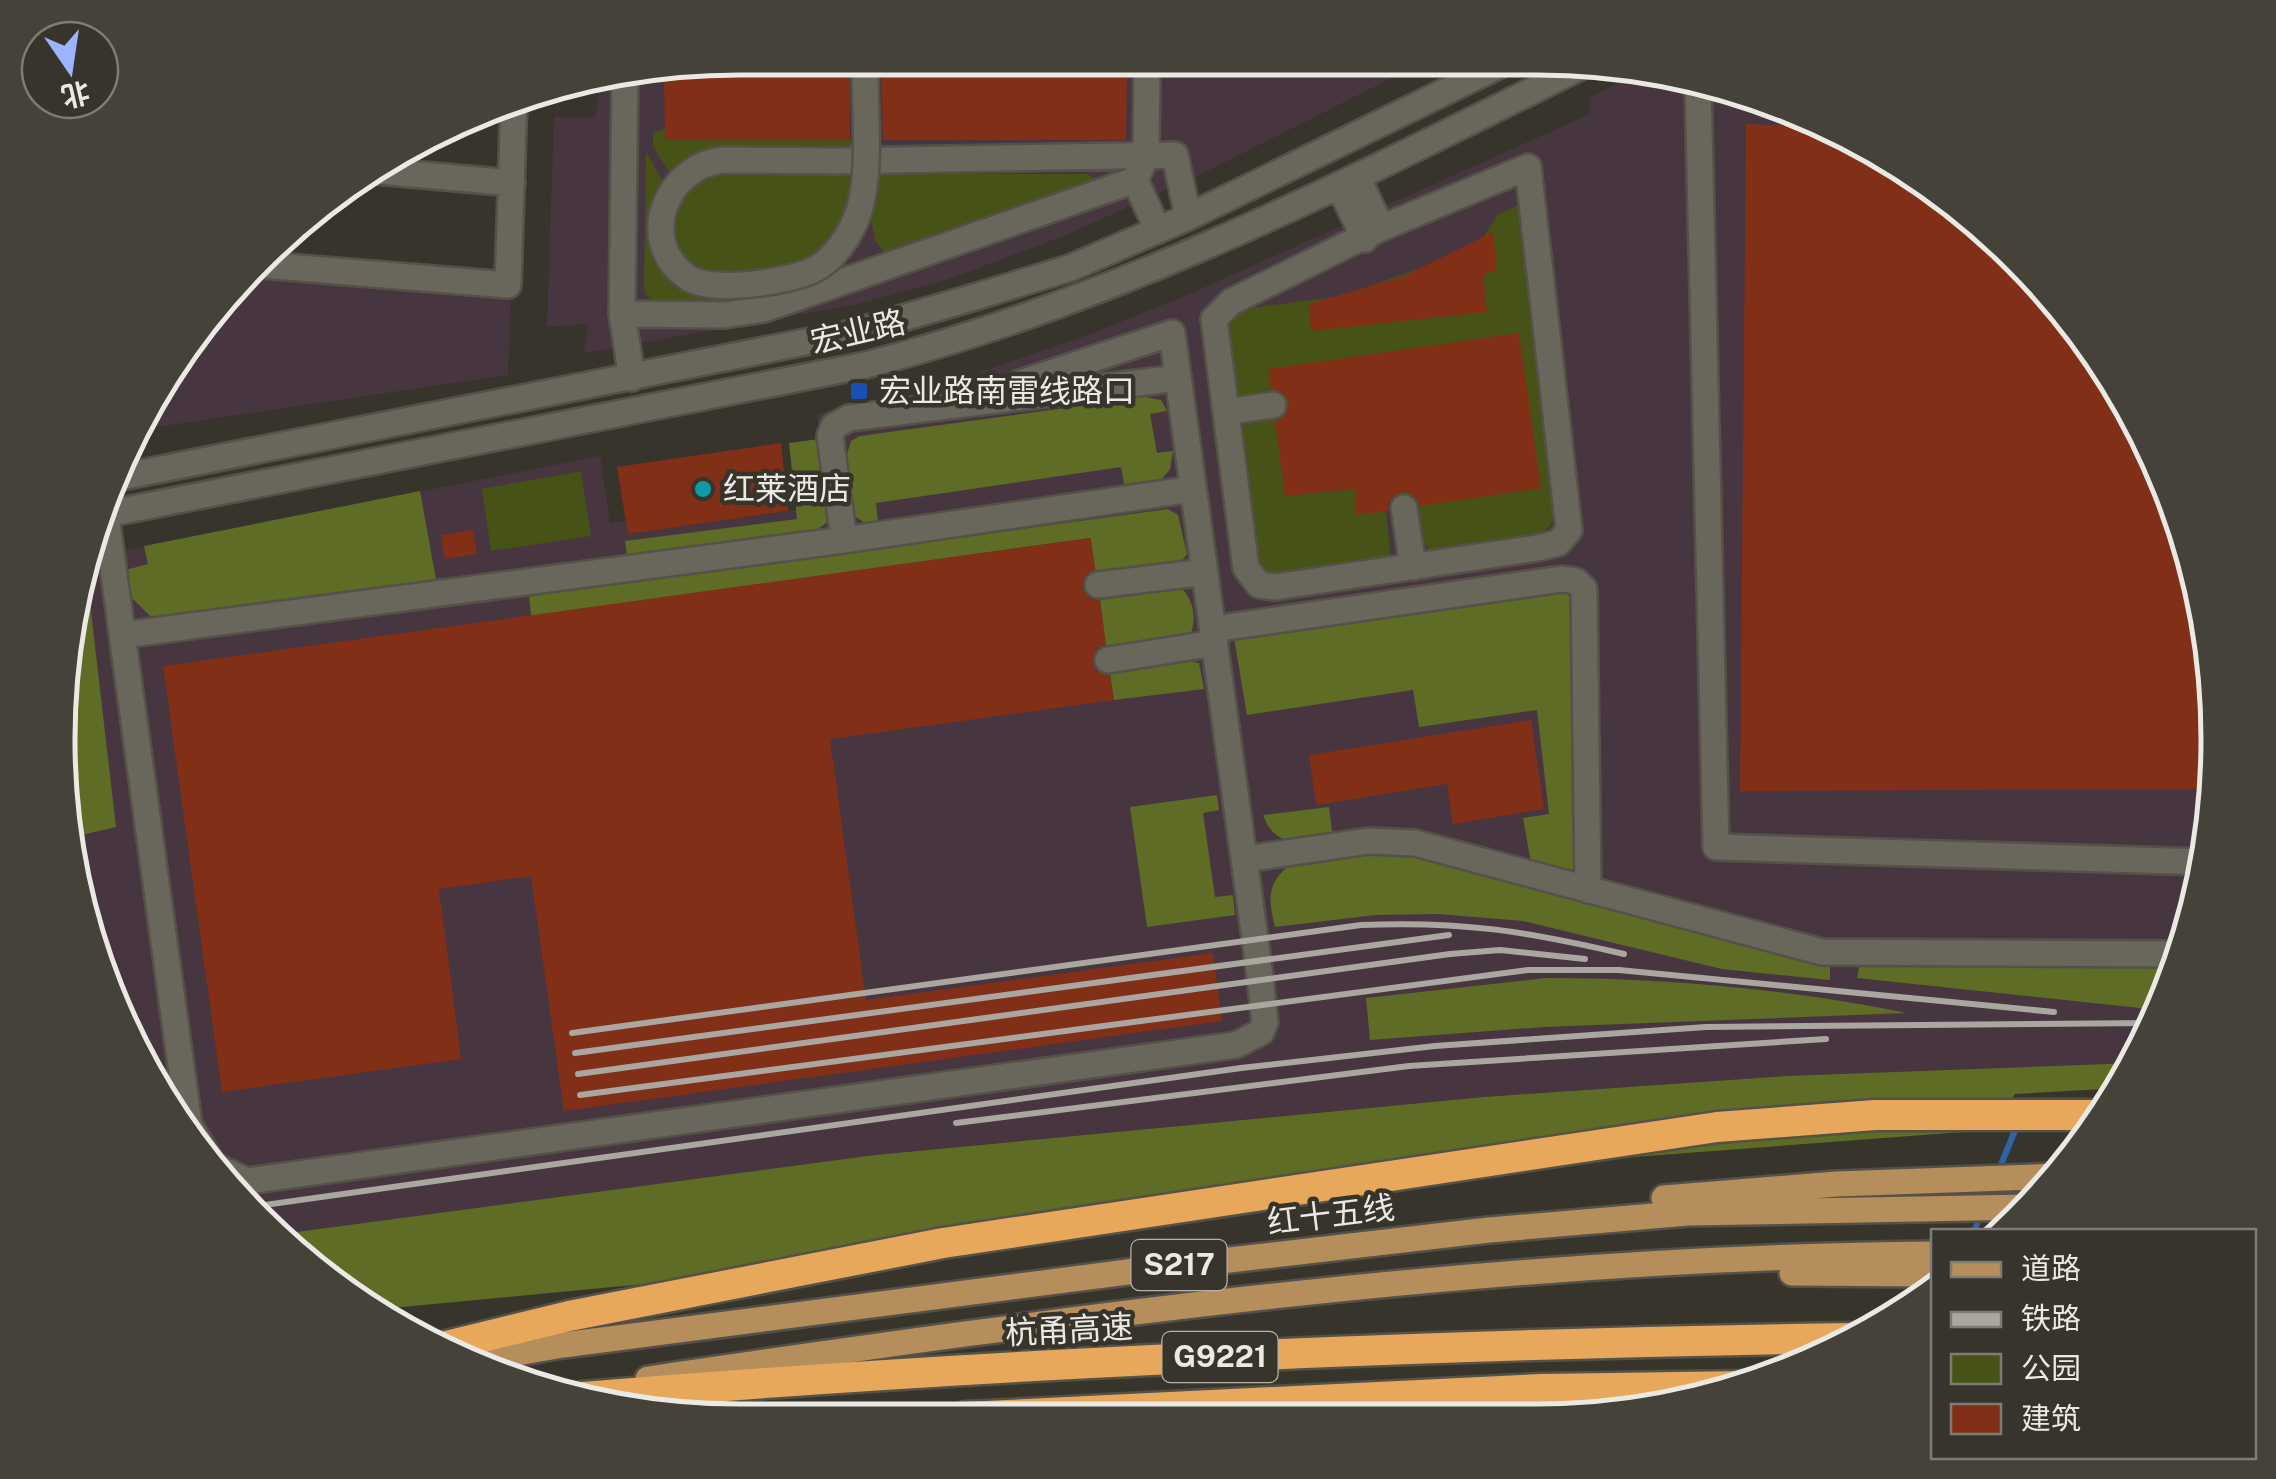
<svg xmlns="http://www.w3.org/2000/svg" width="2276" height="1479" viewBox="0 0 2276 1479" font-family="'Public Sans','Noto Sans SC',sans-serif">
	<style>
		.industrial { fill: #473640 }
		.green { fill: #475216 }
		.forest { fill: #5e6c25 }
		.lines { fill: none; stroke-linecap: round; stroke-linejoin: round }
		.stream { stroke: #2f65a7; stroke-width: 6 }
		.building { fill: #822f18 }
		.minor-casing { stroke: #545149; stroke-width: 30 }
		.major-casing { stroke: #545149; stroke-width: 30 }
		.highway-casing { stroke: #545149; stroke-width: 35 }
		.minor { stroke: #69665c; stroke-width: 25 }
		.major { stroke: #b58e5b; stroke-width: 25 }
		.highway { stroke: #e7a85b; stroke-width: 30 }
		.rail { stroke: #aaa7a1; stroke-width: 6 }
		.minor-bridge-casing { stroke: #545149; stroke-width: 30; stroke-linecap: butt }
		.minor-bridge { stroke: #69665c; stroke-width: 25 }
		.transit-dot { fill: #1a4fb4; stroke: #37342b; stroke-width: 4 }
		.culture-dot { fill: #0f9aa8; stroke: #37342b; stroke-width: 4 }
		.labels { text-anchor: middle; stroke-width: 9; stroke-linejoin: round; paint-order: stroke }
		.shield { fill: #37342b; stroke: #b5b3ac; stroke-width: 2.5 }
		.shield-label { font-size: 30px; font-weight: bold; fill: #ebe9e4 }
		.street-label { font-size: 32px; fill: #ebe9e4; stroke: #37342b }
		.poi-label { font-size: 32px; fill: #ebe9e4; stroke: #37342b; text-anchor: start }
		.rim { fill: none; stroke: #ebe9e4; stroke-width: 5 }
	</style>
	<rect width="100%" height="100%" fill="#37342b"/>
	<!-- industrial -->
	<path class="industrial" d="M740,58L1424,62L1197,176L1066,235L949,279L854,305L584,353L588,324L547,327L554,117L595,118L601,80Z
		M1643,69L1838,128L1986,226L2077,324L2148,437L2195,562L2217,694L2213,828L2182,958L2135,1063L1787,1076L1484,1097L875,1155L274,1235L172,1118L81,915L59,695L86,558L600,456L610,523L626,521L628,534L826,506L817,414L912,395L1088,335L1192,293L1590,114V98Z
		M257,270L511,293L508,375L143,429L199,324Z"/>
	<!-- green -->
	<path class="green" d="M665,129L666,139L872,140L874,174H1088L1096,181L885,254L875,240L871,220L839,269L731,305L656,303L645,294L644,284L646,152L663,182L669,172L653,146V132Z
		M1519,205L1556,507L1551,524L1539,538L1435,556L1421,539L1411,494L1385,501L1391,560L1259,575L1225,322L1243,309L1342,296L1477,248L1497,215Z
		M581,471L591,536L491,551L482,489Z"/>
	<!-- forest -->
	<path class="forest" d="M1145,397L1161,400L1167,411L1150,414L1157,453L1173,451L1170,469L1162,479L1124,484L1121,467L876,503L878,522L866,524L855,516L847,454L851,441L860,436Z
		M819,439L828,522L816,530L627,555L625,541L797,519L789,443Z
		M420,491L437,585L153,619L130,596L122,571L148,564L144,546Z
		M1168,509L1178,515L1187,554L1181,562L1096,574L1090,538L531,616L529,596Z
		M87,577L116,827L73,837L59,695L82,578Z
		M1181,588C1193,599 1197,618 1191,633L1106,648L1100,600Z
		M1559,588L1574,600L1578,871L1531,863L1523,818L1549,814L1537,710L1419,727L1413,690L1247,715L1233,632Z
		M1183,660L1199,663L1204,689L1114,700L1109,667Z
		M1217,795L1219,810L1203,813L1215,897L1233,895L1235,915L1147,927L1130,807Z
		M1329,807L1333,839C1303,843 1275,849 1263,815Z
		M1385,853L1417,854L1830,962V980L1722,969L1523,921L1438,914L1375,915L1275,927C1269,902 1266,886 1286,868Z
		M1860,963H2180L2159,1010L1857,978Z
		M1546,978C1666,978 1789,989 1907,1013L1544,1027L1370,1040L1366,998Z
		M2135,1063L2121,1088L2015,1094L1990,1130L1554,1163L759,1273L381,1309L290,1253L274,1235L875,1155L1484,1097L1787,1076Z"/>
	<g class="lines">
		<!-- stream -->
		<path class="stream" d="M1998,1172L2016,1128L2021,1127
			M1974,1232L1980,1216
			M1864,1330L1886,1321
			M1748,1377L1811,1351"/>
	</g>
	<!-- building -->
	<path class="building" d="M740,58H849L850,140L665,139L664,70Z
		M881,58L1127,60L1126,140H883Z
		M1746,124L1838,128L1986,226L2077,324L2148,437L2195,562L2217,694L2214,789L1740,791Z
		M1493,232L1497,270L1483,274L1487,312L1311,331L1309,304L1402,277Z
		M1519,333L1541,488L1420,506L1411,493L1401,492L1389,501L1388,511L1356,515L1355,489L1285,496L1275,421L1284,417L1289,404L1285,394L1271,389L1268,369Z
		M781,443L788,511L628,534L617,467Z
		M473,530L477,554L445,559L441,535Z
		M1091,538L1095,569L1084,578L1082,588L1091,599L1100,601L1106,644L1097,648L1092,662L1096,671L1110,676L1114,700L830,739L866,1000L1213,953L1222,1021L564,1111L531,876L439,889L461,1059L222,1092L163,666Z
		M1531,720L1544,809L1453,824L1447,784L1316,805L1309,755Z"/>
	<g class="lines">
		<defs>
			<path id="minor" d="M625,76L622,314L632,378
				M1698,85L1716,847L2205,862
				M837,161L1175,155L1188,217
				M1528,167L1569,530L1558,543L1537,548L1275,587L1259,585L1246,568L1214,319L1231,302L1381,228Z
				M366,170L512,183
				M1357,177L1381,228
				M1135,180L1158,230
				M1339,186L1365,239
				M262,265L508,285L514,97
				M622,314L724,315L764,309L1135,180L1146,157L1147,60
				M1226,412L1273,405
				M116,478L851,333L978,296L1070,268L1188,217L1504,63
				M104,501L189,1125L211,1162
				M1404,508L1413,567
				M96,516L866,365C1125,298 1350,181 1588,63
				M844,540L830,436L834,426L849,418L1178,378
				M1098,585L1205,572
				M1213,629L1562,579L1576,581L1584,589L1588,890
				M123,635L844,540L1193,489
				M1108,660L1215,643
				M1245,859L1369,841L1415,843L1822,952L2183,954
				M214,1166L247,1181L1236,1045L1261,1032L1265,1022L1258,961L1172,333L1020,383L1022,396"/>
			<path id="major" d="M1664,1198L1837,1184L2059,1176
				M1792,1273L1934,1274
				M466,1362L563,1345L1143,1270L1489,1230L1688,1213L2030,1207
				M648,1379C1073,1317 1503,1257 1934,1254"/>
			<path id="highway" d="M442,1347L569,1316L943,1243L1717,1127L1875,1115H2102
				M583,1397C1007,1362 1433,1344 1859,1338
				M965,1417L1542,1389L1747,1386"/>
		</defs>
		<!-- minor casing -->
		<use href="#minor" class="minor-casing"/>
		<!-- major casing -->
		<use href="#major" class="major-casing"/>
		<!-- highway casing -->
		<use href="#highway" class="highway-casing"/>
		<!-- minor -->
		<use href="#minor" class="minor"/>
		<!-- major -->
		<use href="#major" class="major"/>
		<!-- highway -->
		<use href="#highway" class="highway"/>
		<!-- rail -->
		<path class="rail" d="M572,1033L1361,925C1462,921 1526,931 1624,954
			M575,1053L1449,935
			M578,1074L1450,954L1500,950L1585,959
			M580,1095L1528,970H1619L2054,1012
			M956,1123L1409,1066L1826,1039
			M250,1207L1241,1068L1435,1046L1706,1027L2153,1023"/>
		<defs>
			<path id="minor-bridge" d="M837,161L723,160C666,166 636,241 687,277C710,294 788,282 813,270C834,261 852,232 859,211C872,170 864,102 865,58"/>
		</defs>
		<!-- minor-bridge casing -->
		<use href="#minor-bridge" class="minor-bridge-casing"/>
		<!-- minor-bridge -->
		<use href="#minor-bridge" class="minor-bridge"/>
	</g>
	<!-- markers -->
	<rect class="transit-dot" x="849" y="381" width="20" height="20" rx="5"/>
	<circle class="culture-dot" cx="703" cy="489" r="10"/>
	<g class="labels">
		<!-- shield labels -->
		<g class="shield">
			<rect x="1131.5" y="1240" width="95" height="50" rx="8"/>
			<rect x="1162.5" y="1332" width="115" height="50" rx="8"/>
		</g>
		<g class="shield-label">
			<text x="1179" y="1275">S217</text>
			<text x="1220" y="1367">G9221</text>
		</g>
		<!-- street labels -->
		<g class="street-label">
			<text transform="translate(858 332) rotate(-13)" y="11">宏业路</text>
			<text transform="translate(1331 1215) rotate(-7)" y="11">红十五线</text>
			<text transform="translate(1069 1330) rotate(-3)" y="11">杭甬高速</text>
		</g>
		<!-- poi labels -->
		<g class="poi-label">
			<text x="879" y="402">宏业路南雷线路口</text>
			<text x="723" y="500">红莱酒店</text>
		</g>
	</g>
	<!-- crop -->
	<path d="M0 0H2276V1479H0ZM739 75H1537A664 664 0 0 1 2201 739V740A664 664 0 0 1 1537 1404H739A664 664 0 0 1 75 740V739A664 664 0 0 1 739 75Z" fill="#45423a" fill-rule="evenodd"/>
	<path class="rim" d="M739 75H1537A664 664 0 0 1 2201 739V740A664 664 0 0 1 1537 1404H739A664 664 0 0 1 75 740V739A664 664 0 0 1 739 75Z"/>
	<!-- legend -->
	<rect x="1931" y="1229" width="325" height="230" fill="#37342b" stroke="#7f7c75" stroke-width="2.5"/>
	<rect x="1951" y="1262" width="50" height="15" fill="#b58e5b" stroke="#7f7c75" stroke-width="2.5"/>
	<text x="2021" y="1279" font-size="30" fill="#ebe9e4">道路</text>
	<rect x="1951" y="1312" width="50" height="15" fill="#aaa7a1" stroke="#7f7c75" stroke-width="2.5"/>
	<text x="2021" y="1329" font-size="30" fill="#ebe9e4">铁路</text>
	<rect x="1951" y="1354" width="50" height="30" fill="#475216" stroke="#7f7c75" stroke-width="2.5"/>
	<text x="2021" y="1379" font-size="30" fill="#ebe9e4">公园</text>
	<rect x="1951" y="1404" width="50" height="30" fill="#822f18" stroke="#7f7c75" stroke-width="2.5"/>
	<text x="2021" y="1429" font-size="30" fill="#ebe9e4">建筑</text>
	<!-- north arrow -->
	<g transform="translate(70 70) rotate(167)"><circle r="48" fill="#37342b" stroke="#7f7c75" stroke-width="2.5"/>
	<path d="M0-8L18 38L0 25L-18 38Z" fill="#9ab5fd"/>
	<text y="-15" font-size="28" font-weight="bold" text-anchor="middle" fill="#ebe9e4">北</text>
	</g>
</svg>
